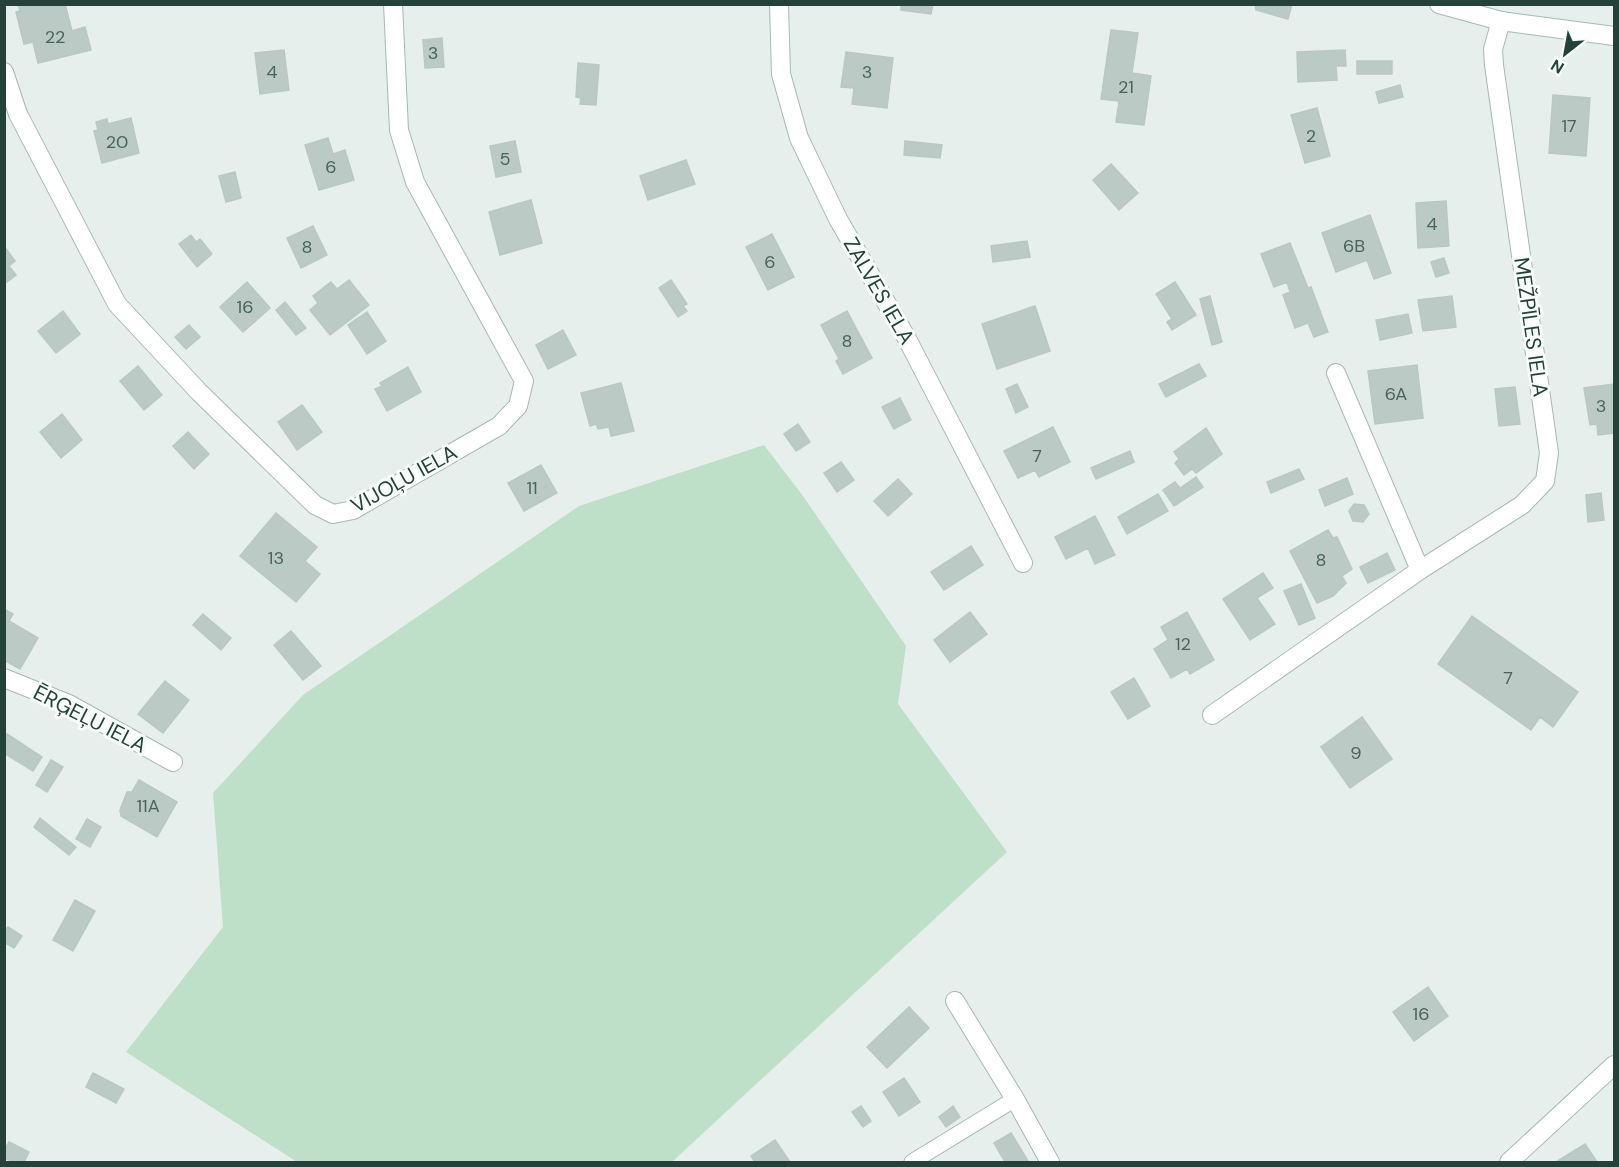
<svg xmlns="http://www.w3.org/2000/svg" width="1619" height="1167" viewBox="0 0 1619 1167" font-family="'DM Sans',sans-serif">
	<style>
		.green { fill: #bfe0c8 }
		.building { fill: #bbcac4; stroke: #b8c9c2; stroke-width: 1.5 }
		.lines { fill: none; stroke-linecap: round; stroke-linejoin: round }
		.lane-casing { stroke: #a8b8b2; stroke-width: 17 }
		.street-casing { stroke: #a8b8b2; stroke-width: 20 }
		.secondary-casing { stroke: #a4bbb3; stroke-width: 20 }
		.lane { stroke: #fff; stroke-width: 15 }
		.street { stroke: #fff; stroke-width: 18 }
		.secondary { stroke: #fff; stroke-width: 18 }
		.labels { text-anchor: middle; stroke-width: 6; stroke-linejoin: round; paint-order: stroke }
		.number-label { font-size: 18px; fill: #4a645c }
		.street-label { font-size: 21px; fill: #24423a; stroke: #f7fbf9 }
	</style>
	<rect width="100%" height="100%" fill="#e6efeb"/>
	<!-- green -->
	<path class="green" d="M764,445L803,496L906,646L898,704L1007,852L672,1162H297L126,1052L223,927L213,793L303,695L579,506Z"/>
	<!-- building -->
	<path class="building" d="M18,4H34L35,7L44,4H65L72,31L85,27L91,50L38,63L33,42L24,44L16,12L20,11Z
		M901,4H933L931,14L901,10Z
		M1255,4H1292L1288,19L1256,10Z
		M1111,30L1138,33L1132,73L1151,76L1144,125L1116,122L1119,101L1101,99Z
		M442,38L444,67L425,68L423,40Z
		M284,50L289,90L260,94L255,53Z
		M1345,50L1346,66H1336L1337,80L1298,82L1297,52Z
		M846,52L893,58L887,108L852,104L854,88L841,87Z
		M1357,61H1392V74H1357Z
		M578,63L599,65L596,105L580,104L581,98L576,97Z
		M1400,85L1403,97L1379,103L1376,92Z
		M1553,95L1590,98L1586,156L1549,153Z
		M1317,108L1330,156L1305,163L1291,115Z
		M131,118L139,153L102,163L94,131L98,130L96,122L107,119L108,124Z
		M328,138L333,154L345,150L354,180L319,190L305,145Z
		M515,141L521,172L496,177L490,146Z
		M905,141L942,145L940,158L904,155Z
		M686,160L695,184L648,200L640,176Z
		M1111,164L1138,193L1119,210L1093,180Z
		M235,172L241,198L226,202L219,176Z
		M531,200L542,243L500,255L489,212Z
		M1446,201L1449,246L1418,248L1416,203Z
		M1370,215L1391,273L1374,279L1367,260L1336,272L1322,233Z
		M313,226L327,255L301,268L287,238Z
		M772,234L794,277L768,290L746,247Z
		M191,235L196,242L200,239L212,254L197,267L179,244Z
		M1027,241L1030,257L993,262L991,246Z
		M1290,243L1308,288L1311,287L1328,332L1314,337L1308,323L1295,328L1283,295L1290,292L1287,282L1274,287L1261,254Z
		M4,246L15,261L9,266L16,275L4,284Z
		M1444,258L1449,273L1436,277L1431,262Z
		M349,280L369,305L330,335L310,310L318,303L313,296L331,282L337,289Z
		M671,280L687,304L683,306L687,311L678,317L659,288Z
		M247,282L270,308L243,332L220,307Z
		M1175,282L1196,315L1172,330L1167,322L1172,319L1156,294Z
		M1210,296L1222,342L1212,345L1200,299Z
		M1452,296L1456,327L1423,331L1418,300Z
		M285,302L306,328L296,335L276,310Z
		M1035,306L1050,351L997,369L982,324Z
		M63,311L80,334L56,353L38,331Z
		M847,311L872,358L843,374L836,361L839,359L821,325Z
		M367,312L386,341L367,354L348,325Z
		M1408,314L1412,333L1380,340L1376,320Z
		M189,325L200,337L186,349L175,337Z
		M563,330L576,355L548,369L536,345Z
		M1199,364L1206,376L1166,397L1159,384Z
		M1417,365L1423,418L1375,424L1368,371Z
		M138,366L162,395L144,410L120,381Z
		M408,367L421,392L387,411L375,389L382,386L380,383Z
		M621,383L634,431L611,436L609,427L598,429L596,424L590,426L581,393Z
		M1017,384L1028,407L1016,413L1006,389Z
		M1614,384V433L1598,435L1597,424L1590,425L1584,388Z
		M1515,387L1520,424L1499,426L1495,389Z
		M900,398L911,420L894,429L882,407Z
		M302,405L322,432L297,450L278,422Z
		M62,414L82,440L61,458L40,432Z
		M798,424L810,442L796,451L784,434Z
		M1053,427L1070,462L1039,477L1035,470L1018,478L1004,451Z
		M1206,428L1222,454L1196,473L1192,469L1184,475L1175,463L1179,459L1174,452Z
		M188,432L209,454L194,469L173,446Z
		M1130,451L1134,462L1096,479L1091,468Z
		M841,462L854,480L837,492L824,473Z
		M541,465L557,493L524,511L508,483Z
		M1299,469L1304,479L1271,493L1267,482Z
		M1196,477L1203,487L1174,506L1163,490L1175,482L1180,488Z
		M1347,478L1353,494L1325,506L1319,490Z
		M898,479L912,494L888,516L874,501Z
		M1601,493L1604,520L1588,522L1586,495Z
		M1158,494L1168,511L1127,534L1118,517Z
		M1354,504L1364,505L1369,514L1363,522L1353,521L1349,511Z
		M276,513L317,547L305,561L320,574L296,602L240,556Z
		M1095,516L1115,555L1095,564L1088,548L1066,559L1055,537Z
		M1328,530L1333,538L1337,537L1352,569L1342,576L1346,583L1333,596L1317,603L1290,551Z
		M971,546L983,565L944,590L931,572Z
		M1387,553L1395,570L1368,583L1360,567Z
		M1263,573L1273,588L1257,598L1275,624L1250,640L1223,599Z
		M1301,584L1315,618L1299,625L1284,591Z
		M4,609L13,614L9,621L38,638L20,669L4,660Z
		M970,612L987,634L950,662L934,640Z
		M1187,612L1214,660L1190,674L1187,669L1171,678L1154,649L1168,640L1161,627Z
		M203,614L231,638L221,650L193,625Z
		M1472,616L1578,692L1553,727L1540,717L1531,730L1438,664Z
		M291,631L321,666L303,680L274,645Z
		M1134,678L1150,706L1128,719L1111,692Z
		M165,681L189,700L163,733L138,714Z
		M1362,717L1392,759L1350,788L1321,747Z
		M7,734L42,757L33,771L4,753V738Z
		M51,760L63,767L47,792L36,785Z
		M139,780L177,802L157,837L121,816L120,810L127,792H132Z
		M40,818L76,847L69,855L34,827Z
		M87,819L101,827L90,847L76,839Z
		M75,900L95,911L73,951L53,940Z
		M8,927L22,936L14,948L4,942V931Z
		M1428,987L1448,1016L1414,1041L1393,1012Z
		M909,1007L929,1028L887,1068L867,1047Z
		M93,1073L124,1089L116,1103L86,1087Z
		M904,1078L920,1102L899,1116L883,1092Z
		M861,1106L871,1121L863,1127L852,1112Z
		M953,1106L960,1117L946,1127L939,1117Z
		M1011,1133L1028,1161L1024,1162H1005L994,1143Z
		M775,1140L790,1162H755L751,1156Z
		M9,1142L29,1152L24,1162H14L4,1158V1151Z
		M1585,1144L1597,1162H1556Z"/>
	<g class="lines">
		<defs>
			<path id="lane" d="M912,1162L1015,1099"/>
			<path id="street" d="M779,4L781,74L799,138L838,219L905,335L1023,563
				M4,72L18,114L117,304L199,392L315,505L333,514L353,510L499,426L518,406L524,381L415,182L399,130L393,4
				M1336,373L1420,570
				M4,678L69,704L173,762
				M1212,715L1420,570L1522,505L1545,481L1549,453L1494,65L1493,49L1501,21
				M955,1001L1015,1099L1050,1162
				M1509,1162L1614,1065"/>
			<path id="secondary" d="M1439,4L1501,21L1614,36"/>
		</defs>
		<!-- lane casing -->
		<use href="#lane" class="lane-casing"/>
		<!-- street casing -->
		<use href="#street" class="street-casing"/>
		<!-- secondary casing -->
		<use href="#secondary" class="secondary-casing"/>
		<!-- lane -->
		<use href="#lane" class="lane"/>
		<!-- street -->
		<use href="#street" class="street"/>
		<!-- secondary -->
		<use href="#secondary" class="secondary"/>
	</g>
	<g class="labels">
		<!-- number labels -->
		<g class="number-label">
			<text x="55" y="43">22</text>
			<text x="433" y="59">3</text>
			<text x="272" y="78">4</text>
			<text x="867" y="78">3</text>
			<text x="1126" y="93">21</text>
			<text x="1569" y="132">17</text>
			<text x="1311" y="142">2</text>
			<text x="117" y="148">20</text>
			<text x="505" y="165">5</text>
			<text x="331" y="173">6</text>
			<text x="1432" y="230">4</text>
			<text x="1354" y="252">6B</text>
			<text x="307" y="253">8</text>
			<text x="770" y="268">6</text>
			<text x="245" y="313">16</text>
			<text x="847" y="347">8</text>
			<text x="1396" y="400">6A</text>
			<text x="1601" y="412">3</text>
			<text x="1037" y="462">7</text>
			<text x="532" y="494">11</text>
			<text x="276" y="564">13</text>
			<text x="1321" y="566">8</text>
			<text x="1183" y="650">12</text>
			<text x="1508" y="684">7</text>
			<text x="1356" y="759">9</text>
			<text x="148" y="812">11A</text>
			<text x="1421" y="1020">16</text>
		</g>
		<!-- street labels -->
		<g class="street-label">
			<text transform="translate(879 291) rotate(60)" y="7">ZALVES IELA</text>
			<text transform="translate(1531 327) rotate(82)" y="7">MEŽPĪLES IELA</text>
			<text transform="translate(404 479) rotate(-29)" y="7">VIJOĻU IELA</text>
			<text transform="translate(90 719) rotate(27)" y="7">ĒRĢEĻU IELA</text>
		</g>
	</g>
	<!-- border -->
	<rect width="1619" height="1167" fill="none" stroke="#24423a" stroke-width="12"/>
	<!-- north arrow -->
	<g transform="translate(1565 54) rotate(211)" stroke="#f7fbf9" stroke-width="4.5" paint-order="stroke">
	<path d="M0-4.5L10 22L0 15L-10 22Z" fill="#24423a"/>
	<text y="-9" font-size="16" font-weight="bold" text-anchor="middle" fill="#24423a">N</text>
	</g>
</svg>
